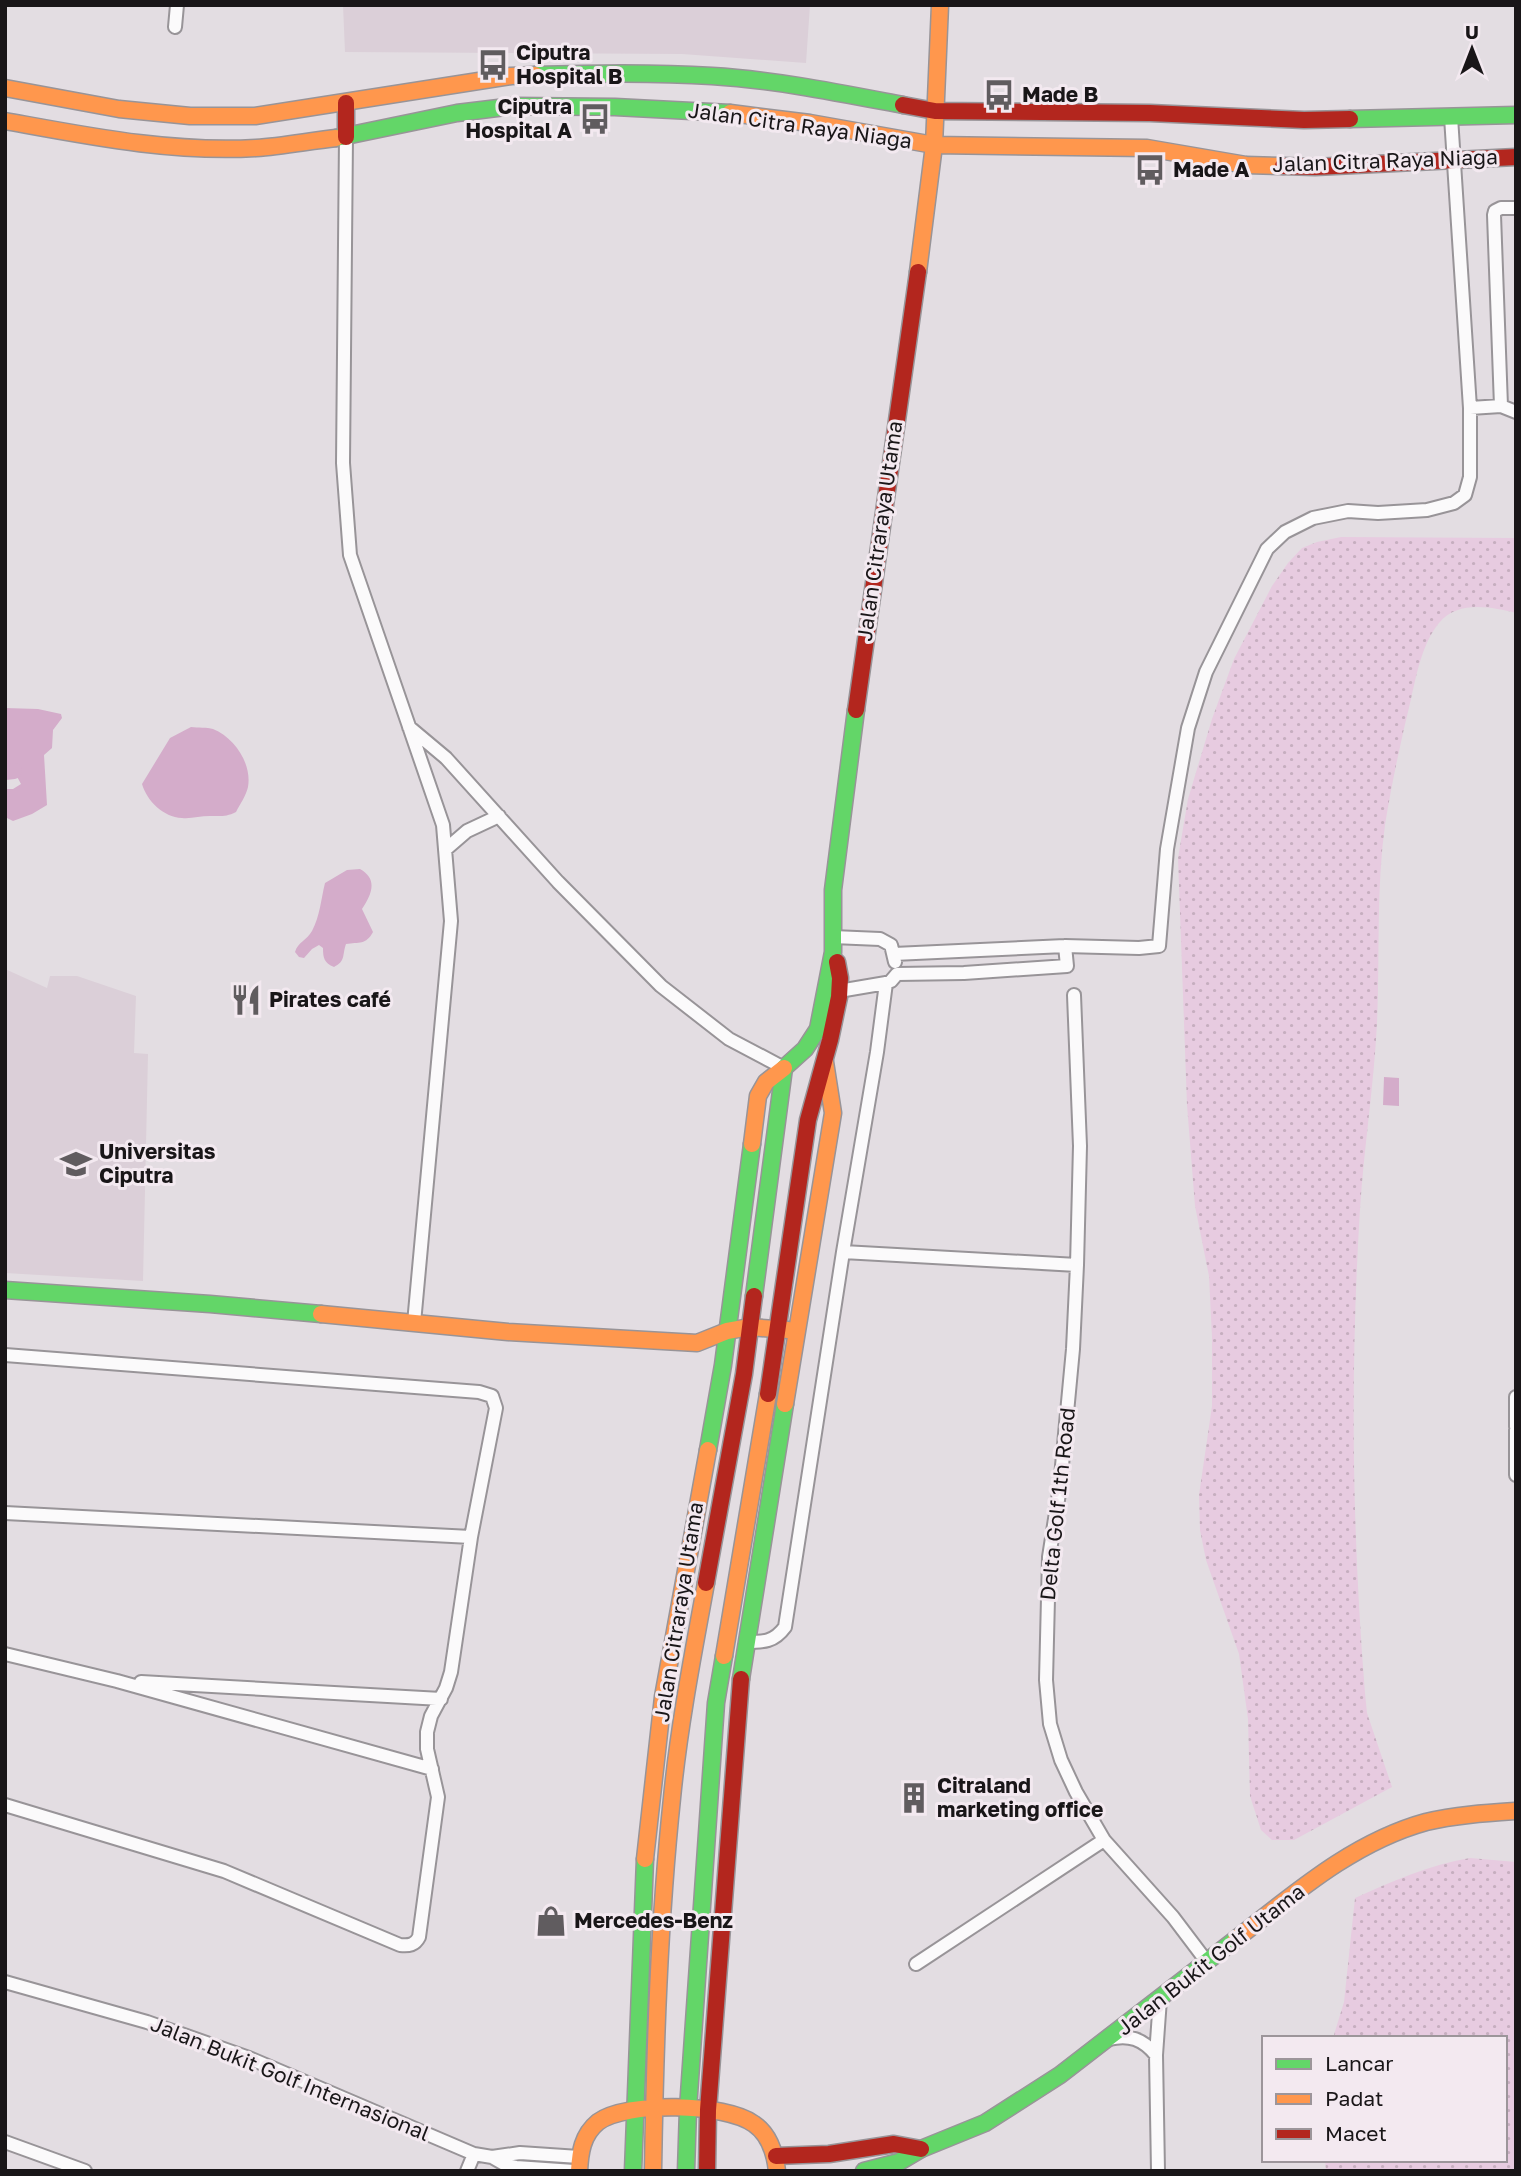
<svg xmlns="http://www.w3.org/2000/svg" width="1521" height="2176" viewBox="0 0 1521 2176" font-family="'Golos Text',sans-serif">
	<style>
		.built { fill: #dbcfd8 }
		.grass { fill: url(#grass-dots) }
		.water { fill: #d4acca }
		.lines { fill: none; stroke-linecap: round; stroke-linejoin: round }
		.canal { stroke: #d4acca; stroke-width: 16 }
		.street-casing { stroke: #989498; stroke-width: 16 }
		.fast-casing { stroke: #989498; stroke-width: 19 }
		.slow-casing { stroke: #989498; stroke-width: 19 }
		.jam-casing { stroke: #989498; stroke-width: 19 }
		.street { stroke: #fbfafb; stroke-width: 12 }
		.fast { stroke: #63d668; stroke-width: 16 }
		.slow { stroke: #ff974d; stroke-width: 16 }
		.jam { stroke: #b3261e; stroke-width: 16 }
		.labels { text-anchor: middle; stroke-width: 6; stroke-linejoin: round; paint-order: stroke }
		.poi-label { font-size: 21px; font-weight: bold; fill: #191618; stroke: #f3e9f0; text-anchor: start }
		.street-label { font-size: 21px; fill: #191618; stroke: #f3e9f0 }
	</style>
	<defs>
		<pattern id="grass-dots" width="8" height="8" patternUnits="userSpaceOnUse" patternTransform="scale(1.75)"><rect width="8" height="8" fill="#e7cbe0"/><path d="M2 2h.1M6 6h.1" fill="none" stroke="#c6aebf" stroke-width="1.8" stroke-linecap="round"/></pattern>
	</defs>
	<rect width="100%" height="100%" fill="#e3dde2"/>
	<!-- built -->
	<path class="built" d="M343,5H810L806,63L682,54L345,52Z
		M5,969L47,988L50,976H77L136,996L134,1053L148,1054L143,1281L5,1273Z"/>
	<!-- grass -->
	<path class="grass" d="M1341,537L1516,538V613C1491,607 1458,600 1439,623C1422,644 1417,673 1411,699C1401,740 1392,782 1385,825C1376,890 1380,957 1377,1023C1374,1085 1364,1147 1360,1209C1350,1371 1352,1532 1365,1693L1367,1713L1392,1787L1294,1840H1272L1261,1830L1250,1796L1248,1719L1239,1654L1206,1560L1200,1530L1199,1495L1212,1406V1337L1209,1276L1195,1206L1187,1105L1178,858L1188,799L1212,719L1234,659L1272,586L1288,563L1302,548L1317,542Z
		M1470,1858L1516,1862V2171H1326L1325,2160H1505V2038H1333L1344,2002L1355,1898C1393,1881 1429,1865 1470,1858Z"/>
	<!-- water -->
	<path class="water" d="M5,708L38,709L61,714L62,718L53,730L52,748L44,755L47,805L32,814L13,821L5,817V789H13L21,784L14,771L5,763Z
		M191,727C198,728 207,727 213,729C235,738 252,764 248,787C246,796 240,804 236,812C226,817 221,816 210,816C200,816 191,819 182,818C163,817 147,801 142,784L170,738Z
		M360,869C378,879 372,894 362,909L373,932C366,945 359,942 346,944C342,955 346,961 334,967C324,963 323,958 323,948L319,945L312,949L304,958L299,957L295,952C298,942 307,940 312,931C320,916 321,899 325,883L347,870Z
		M1384,1077L1399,1078V1106L1383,1105Z"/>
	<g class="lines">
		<!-- canal -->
		<path class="canal" d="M5,772L14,771"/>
		<defs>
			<path id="street" d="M175,27L177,5
				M346,137L343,463L350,555L443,825L451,921L414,1323
				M1501,406L1494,215L1495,211L1501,208H1516
				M1470,408L1501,406L1516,412
				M409,727L446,758L558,882L661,986L729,1039L784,1068
				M445,850L467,831L499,816
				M833,937L880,939L891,945L895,962
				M894,954L1065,946L1139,948L1159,946L1167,849L1188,728L1206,672L1267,549L1285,532L1313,518L1348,511L1378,513L1427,510L1454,503L1465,495L1470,477V408L1451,117
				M839,991L886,983L891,981L897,974L964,973L1067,966L1065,946
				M1074,995L1080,1146L1077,1265L1073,1349L1060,1487L1049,1557L1046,1680L1050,1724L1061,1760L1076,1792L1104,1840L1173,1917L1207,1962
				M843,1252L1077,1265
				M5,1355L479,1392L492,1396L496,1408L471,1537L451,1672L446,1688L431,1716L427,1732V1749L438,1797L419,1937C415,1945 409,1946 400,1945L224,1871L5,1805
				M1516,1397V1427
				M1516,1430V1475
				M5,1513L471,1537
				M746,1642C764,1642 774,1642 785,1627L843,1252L877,1052L886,983
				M5,1654L117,1681L432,1769
				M141,1682L441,1699
				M916,1964L1104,1840
				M5,1982L147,2022L249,2058L474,2154L492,2157L506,2165L516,2167L574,2171
				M1109,2039C1129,2034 1143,2039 1156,2055
				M5,2142L85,2171
				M492,2157L520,2153L579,2157
				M467,2171L474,2154
				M1158,2171L1156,2055L1160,1999"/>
			<path id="fast" d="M535,75C595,73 653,72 712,76C777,80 840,93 903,105
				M1350,119L1516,115
				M336,138L457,113L514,106L615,107L730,113
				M5,1290L210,1304L321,1314
				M754,1296L784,1068L805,1049L818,1029L833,952V890L856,710
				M708,1450L723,1365L752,1144
				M741,1679L785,1404
				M633,2171L645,1859
				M686,2171L688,2109L716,1703L724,1656
				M864,2171L899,2162L921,2149L985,2123L1060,2075L1236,1939"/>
			<path id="slow" d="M5,88L119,109L190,116H255L511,76L535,75
				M730,113L810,123L934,145L1147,148L1246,165L1283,166
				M5,121C88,136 171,153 256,148C283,146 309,141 336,138
				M918,272L934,145L940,5
				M752,1144L758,1096L766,1082L784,1068
				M321,1314L508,1332L697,1343L727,1331L750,1327L788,1330
				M785,1404L833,1113L825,1062
				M724,1656L768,1394
				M645,1859L663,1697L708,1450
				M1236,1939C1294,1894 1353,1842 1426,1822C1455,1815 1486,1813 1516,1811
				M579,2171C580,2153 582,2135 598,2122C626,2101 726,2103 754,2124C770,2135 775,2153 777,2171
				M653,2171C655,2047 659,1922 672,1798C679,1726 693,1654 706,1583"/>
			<path id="jam" d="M346,103V137
				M903,105L935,111L1150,113L1304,120L1350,119
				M1283,166L1315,167L1516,157
				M856,710L918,272
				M768,1394L808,1120L830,1040L839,997L840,978L837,962
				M706,1583L744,1374L754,1296
				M776,2156L829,2154L894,2144L921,2149
				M707,2171L708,2110L741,1679"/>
		</defs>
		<!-- street casing -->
		<use href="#street" class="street-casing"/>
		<!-- fast casing -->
		<use href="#fast" class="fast-casing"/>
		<!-- slow casing -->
		<use href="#slow" class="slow-casing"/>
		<!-- jam casing -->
		<use href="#jam" class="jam-casing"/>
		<!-- street -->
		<use href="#street" class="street"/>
		<!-- fast -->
		<use href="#fast" class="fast"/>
		<!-- slow -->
		<use href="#slow" class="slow"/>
		<!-- jam -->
		<use href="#jam" class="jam"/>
	</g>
	<!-- icons -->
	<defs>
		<symbol id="bus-bare" viewBox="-9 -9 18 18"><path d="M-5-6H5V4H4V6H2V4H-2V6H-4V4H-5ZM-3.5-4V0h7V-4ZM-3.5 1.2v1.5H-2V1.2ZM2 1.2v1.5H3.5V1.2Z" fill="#605c5f" stroke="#f3e9f0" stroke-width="2.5" paint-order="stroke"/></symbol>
		<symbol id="restaurant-bare" viewBox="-9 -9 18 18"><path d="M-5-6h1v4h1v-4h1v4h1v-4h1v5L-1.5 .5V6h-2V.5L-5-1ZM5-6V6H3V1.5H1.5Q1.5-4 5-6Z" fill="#605c5f" stroke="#f3e9f0" stroke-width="2.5" paint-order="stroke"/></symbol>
		<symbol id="university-bare" viewBox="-9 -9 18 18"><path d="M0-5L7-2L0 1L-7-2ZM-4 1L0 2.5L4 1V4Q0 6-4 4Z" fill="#605c5f" stroke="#f3e9f0" stroke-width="2.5" paint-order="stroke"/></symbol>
		<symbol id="building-bare" viewBox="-9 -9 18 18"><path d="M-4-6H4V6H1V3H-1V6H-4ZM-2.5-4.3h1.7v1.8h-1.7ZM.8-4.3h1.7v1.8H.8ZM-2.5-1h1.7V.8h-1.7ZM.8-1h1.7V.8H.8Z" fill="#605c5f" stroke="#f3e9f0" stroke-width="2.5" paint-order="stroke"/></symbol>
		<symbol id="shop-bare" viewBox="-9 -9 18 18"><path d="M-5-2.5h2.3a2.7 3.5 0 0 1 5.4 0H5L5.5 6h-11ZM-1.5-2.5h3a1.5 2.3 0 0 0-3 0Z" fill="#605c5f" stroke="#f3e9f0" stroke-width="2.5" paint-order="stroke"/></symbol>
	</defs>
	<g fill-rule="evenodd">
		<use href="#bus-bare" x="471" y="43" width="44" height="44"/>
		<use href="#bus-bare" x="977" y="73" width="44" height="44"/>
		<use href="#bus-bare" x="573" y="97" width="44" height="44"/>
		<use href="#bus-bare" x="1128" y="148" width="44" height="44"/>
		<use href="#restaurant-bare" x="224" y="978" width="44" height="44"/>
		<use href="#university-bare" x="54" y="1142" width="44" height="44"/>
		<use href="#building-bare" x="892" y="1776" width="44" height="44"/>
		<use href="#shop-bare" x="529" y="1899" width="44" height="44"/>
	</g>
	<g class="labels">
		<!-- poi labels -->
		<g class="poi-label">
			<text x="516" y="60">Ciputra<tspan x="516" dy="24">Hospital B</tspan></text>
			<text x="1022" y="102">Made B</text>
			<text x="572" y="114" text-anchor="end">Ciputra<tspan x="572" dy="24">Hospital A</tspan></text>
			<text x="1173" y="177">Made A</text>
			<text x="269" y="1007">Pirates café</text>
			<text x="99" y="1159">Universitas<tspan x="99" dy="24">Ciputra</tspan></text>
			<text x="937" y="1793">Citraland<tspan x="937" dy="24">marketing office</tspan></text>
			<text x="574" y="1928">Mercedes-Benz</text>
		</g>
		<!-- street labels -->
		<g class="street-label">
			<text transform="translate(800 126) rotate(8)" y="7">Jalan Citra Raya Niaga</text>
			<text transform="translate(1385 161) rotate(-2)" y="7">Jalan Citra Raya Niaga</text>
			<text transform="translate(880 531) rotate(-82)" y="7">Jalan Citraraya Utama</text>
			<text transform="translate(1058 1504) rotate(-84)" y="7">Delta Golf 1th Road</text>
			<text transform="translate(679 1612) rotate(-81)" y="7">Jalan Citraraya Utama</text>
			<text transform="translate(1211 1960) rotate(-38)" y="7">Jalan Bukit Golf Utama</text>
			<text transform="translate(290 2079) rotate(22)" y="7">Jalan Bukit Golf Internasional</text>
		</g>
	</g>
	<!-- border -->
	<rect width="1521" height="2176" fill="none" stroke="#191618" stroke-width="14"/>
	<!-- legend -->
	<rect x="1262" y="2036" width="245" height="126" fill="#f3e9f0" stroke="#9c959a" stroke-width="2"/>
	<rect x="1276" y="2059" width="35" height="10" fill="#63d668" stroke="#9c959a" stroke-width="2"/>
	<text x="1325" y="2071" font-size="21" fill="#191618">Lancar</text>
	<rect x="1276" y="2094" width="35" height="10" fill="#ff974d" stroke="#9c959a" stroke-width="2"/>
	<text x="1325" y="2106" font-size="21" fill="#191618">Padat</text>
	<rect x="1276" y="2129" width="35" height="10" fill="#b3261e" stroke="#9c959a" stroke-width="2"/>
	<text x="1325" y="2141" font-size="21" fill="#191618">Macet</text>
	<!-- north arrow -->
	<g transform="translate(1472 49)" stroke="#f3e9f0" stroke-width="5" paint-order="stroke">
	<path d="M0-5L12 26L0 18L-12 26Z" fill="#191618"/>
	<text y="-10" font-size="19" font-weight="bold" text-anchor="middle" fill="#191618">U</text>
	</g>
</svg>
